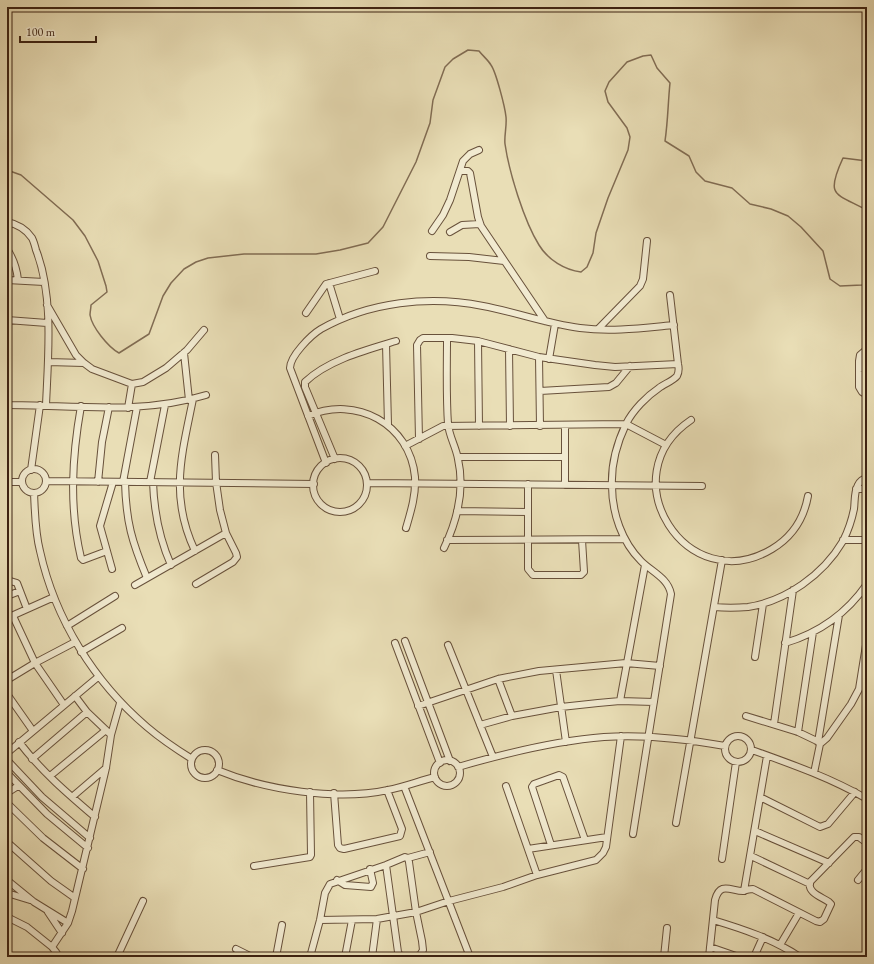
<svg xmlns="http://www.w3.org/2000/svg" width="874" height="964" viewBox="0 0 874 964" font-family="'EB Garamond',serif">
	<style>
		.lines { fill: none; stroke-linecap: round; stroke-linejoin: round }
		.stream { stroke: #816c53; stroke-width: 1.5 }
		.minor-casing { stroke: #68513b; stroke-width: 8 }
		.minor { stroke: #f1ead0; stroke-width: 6 }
	</style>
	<rect width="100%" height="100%" fill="#e9deb6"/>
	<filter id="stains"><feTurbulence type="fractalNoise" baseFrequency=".005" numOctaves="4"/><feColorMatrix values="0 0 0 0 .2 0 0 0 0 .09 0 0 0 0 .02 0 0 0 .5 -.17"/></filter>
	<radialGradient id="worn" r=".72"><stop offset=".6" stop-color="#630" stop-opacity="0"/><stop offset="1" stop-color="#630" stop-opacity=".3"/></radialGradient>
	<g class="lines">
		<!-- stream -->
		<path class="stream" d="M867,161L843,158C825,197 835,193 867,210
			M7,170L21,175L73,220L85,236L98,261L106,286L107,292L91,305C91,308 90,312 90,315C92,327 108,347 119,353L149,334L163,296L171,283L184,269L196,262L208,258L244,254H316L340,250L368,243L383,227L416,162L430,123L433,100L445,67L453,59L468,50L479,51C483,56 488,60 491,65C496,72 505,107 506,117C507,126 504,136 505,144C509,172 524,221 539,245C548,260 565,270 581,272L587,267L593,253L596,233L608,198L628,150L630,137L627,128L608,102L605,91L609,82L627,62L643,56L651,55L657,68L670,83C668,102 668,121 665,141L689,156L696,172L705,181L732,188L750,204L771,209L788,216L801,227L823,251L830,279L840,286L862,285L867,281"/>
		<defs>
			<path id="minor" d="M460,171H468L470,173L478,217L481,226L545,321
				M7,222C17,224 26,229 32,238C34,242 35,246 36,250C54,296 48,357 46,405
				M432,231L443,215L450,200L463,161L470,154L479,150
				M450,232L462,225L480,224
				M7,249C13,258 17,270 18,280
				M430,256L469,257L504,261
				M7,280L44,282
				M329,283L340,319
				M47,305L76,355L84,363L92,369L132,384L143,382L166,368L187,350L204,330
				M306,313L326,284L375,271
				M7,320L47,323
				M598,329L640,286L643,279L647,241
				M478,341L479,426
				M386,344L388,425
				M509,349L510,426
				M867,349L860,355L859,361V387L862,392L867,395
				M184,353L189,400
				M539,357L540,426
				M549,359L555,324
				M48,362L84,363
				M859,369L867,368
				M540,391L609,387L616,383L630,366
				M193,399C182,454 169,496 195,551
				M7,405C73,405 141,415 206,395
				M7,405L8,320
				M81,406C72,457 69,507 81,558L83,560L107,551
				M128,408L132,384
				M308,416C356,395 410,424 415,477C416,495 411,511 406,528
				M691,420C608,476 687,600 772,549C792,537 804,518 808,496
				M565,426V485
				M419,439L417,345L420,340L423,338H452L478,341L539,357L595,365L615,367L678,364
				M405,446L443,426L626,424L666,445
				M458,457H565
				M313 485a27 27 0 1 1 54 0a27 27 0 1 1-54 0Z
				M335,459L305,387V382C328,360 366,350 396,341
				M326,463L290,368C290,356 311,335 321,329C369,302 429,295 483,306C515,312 547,324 580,328C612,332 642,328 674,325
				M22 481a12 12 0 1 1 24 0a12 12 0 1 1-24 0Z
				M31,470L40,405
				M46,481L314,484
				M7,482H22
				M98,482L102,442L109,407
				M123,482L137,407
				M125,482C126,522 132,542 147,578
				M150,482L165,405
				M153,482C154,511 159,538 171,565
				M367,483L702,486
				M528,484V569L533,575H581L584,572L582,540
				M856,489H867
				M34,493C35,512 35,532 40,551C55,619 94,682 147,727C161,739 176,749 192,759
				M457,511L528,512
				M447,540L625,539
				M843,540H867
				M444,548C457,521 465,490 458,459C456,447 449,436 448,424C446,395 447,366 447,338
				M112,569L100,526L113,482
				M7,580L17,583L27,609
				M196,584L233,562L237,557L236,553L226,533L220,510L216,482L215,455
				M135,585L226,533
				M7,596L20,591
				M714,607C725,608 736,608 748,607C786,601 823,575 843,541C848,531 852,519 854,509C855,501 854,492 858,485C860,481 863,479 867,478
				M13,616L35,663L64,705
				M7,618L54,597
				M67,626L115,596
				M405,641L450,761
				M395,643L440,763
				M785,643C819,633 847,613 867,584
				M448,645L493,757
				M81,652L122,628
				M755,657L763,604
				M556,670L566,742
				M498,679L512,716L561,707L598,703L620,701L654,702
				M7,680L35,663L75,642
				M7,694L33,731
				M75,696L87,712L109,733
				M620,701L645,565
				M418,706L498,679L539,671L626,663L660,666
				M746,716L798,732L821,743
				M774,724L793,590
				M480,725L512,716
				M798,732L813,632
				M725 749a13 13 0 1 1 26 0a13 13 0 1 1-26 0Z
				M19,742C41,771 68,794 95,817
				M818,742L839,615
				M752,750C791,764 831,778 867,799
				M191 764a14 14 0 1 1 28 0a14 14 0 1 1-28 0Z
				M7,753L98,677
				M32,759L87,712
				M7,760L42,797L90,838
				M434 773a13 13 0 1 1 26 0a13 13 0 1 1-26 0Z
				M458,767C506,753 554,741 604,737C644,734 686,739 725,746
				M217,770C265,790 337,801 388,790C404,787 419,781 435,777
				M7,773L47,814L88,848
				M814,773L820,744L827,738L851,704L859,689L867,639
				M50,776L106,730
				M404,786L470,957
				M506,786L537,875
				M7,793L18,786
				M334,793L338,845L340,848L344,849L400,836L402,829L387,790
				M72,797L106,768
				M760,797L820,827L828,824L855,792
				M7,803L43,838L83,869
				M676,823L722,560
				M755,831L829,863
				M633,834L671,594C668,578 652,572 641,561C622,542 612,513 612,486C611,465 617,443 626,424C633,410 647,396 659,388C664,384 673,381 677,376C679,372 679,368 678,364L670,295
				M7,842L51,881L75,898
				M551,845L532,787L534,784L559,775L563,777L585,840
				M528,849L607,837
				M751,856L810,884
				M408,858L430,852
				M722,859L736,762
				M386,865L398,952L401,957
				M254,866L310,857L311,855L310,792
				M7,880L34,902L68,923
				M337,880L345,885L371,887L373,883L370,869
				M858,880L867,869
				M744,891L767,756
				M7,893L30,900
				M48,912L62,933
				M7,917L27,927L52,947L68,923L72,911L106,768L111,735L120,703
				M320,920L377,919L416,912L449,901L503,887L537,875L596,860L603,853L606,847L621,736
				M713,920C743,929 773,939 800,957
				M780,945L799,913
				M52,947L56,952L59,957
				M710,947L739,957
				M236,949L252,957
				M117,957L143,901
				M276,957L282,925
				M310,957L320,920L325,893L330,884L386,865L405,857L408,858L409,862L416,912L422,941L423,950L420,955L413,957
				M345,957L352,920
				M372,957L377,919
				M664,957L667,928
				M709,957L715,900C720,881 731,891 743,891C746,890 749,889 753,889L816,921L820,922L824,919L831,904L829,902C822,897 807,893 810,882L854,837H859L867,843
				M754,957L763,937"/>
		</defs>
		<!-- minor casing -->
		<use href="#minor" class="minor-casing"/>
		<!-- minor -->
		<use href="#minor" class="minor"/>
	</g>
	<!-- margin -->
	<rect width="874" height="964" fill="none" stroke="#e9deb6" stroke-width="24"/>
	<rect x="8" y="8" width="858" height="948" fill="none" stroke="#3d2212" stroke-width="2"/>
	<rect x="12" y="12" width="850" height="940" fill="none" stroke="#3d2212"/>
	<!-- scale -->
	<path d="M20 36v6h76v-6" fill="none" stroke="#3d2212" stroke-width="2"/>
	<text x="26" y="36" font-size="12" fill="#3d2212" stroke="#f1ead0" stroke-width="3" paint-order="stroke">100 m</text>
	<rect width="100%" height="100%" filter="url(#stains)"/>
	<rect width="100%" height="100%" fill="url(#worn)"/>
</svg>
